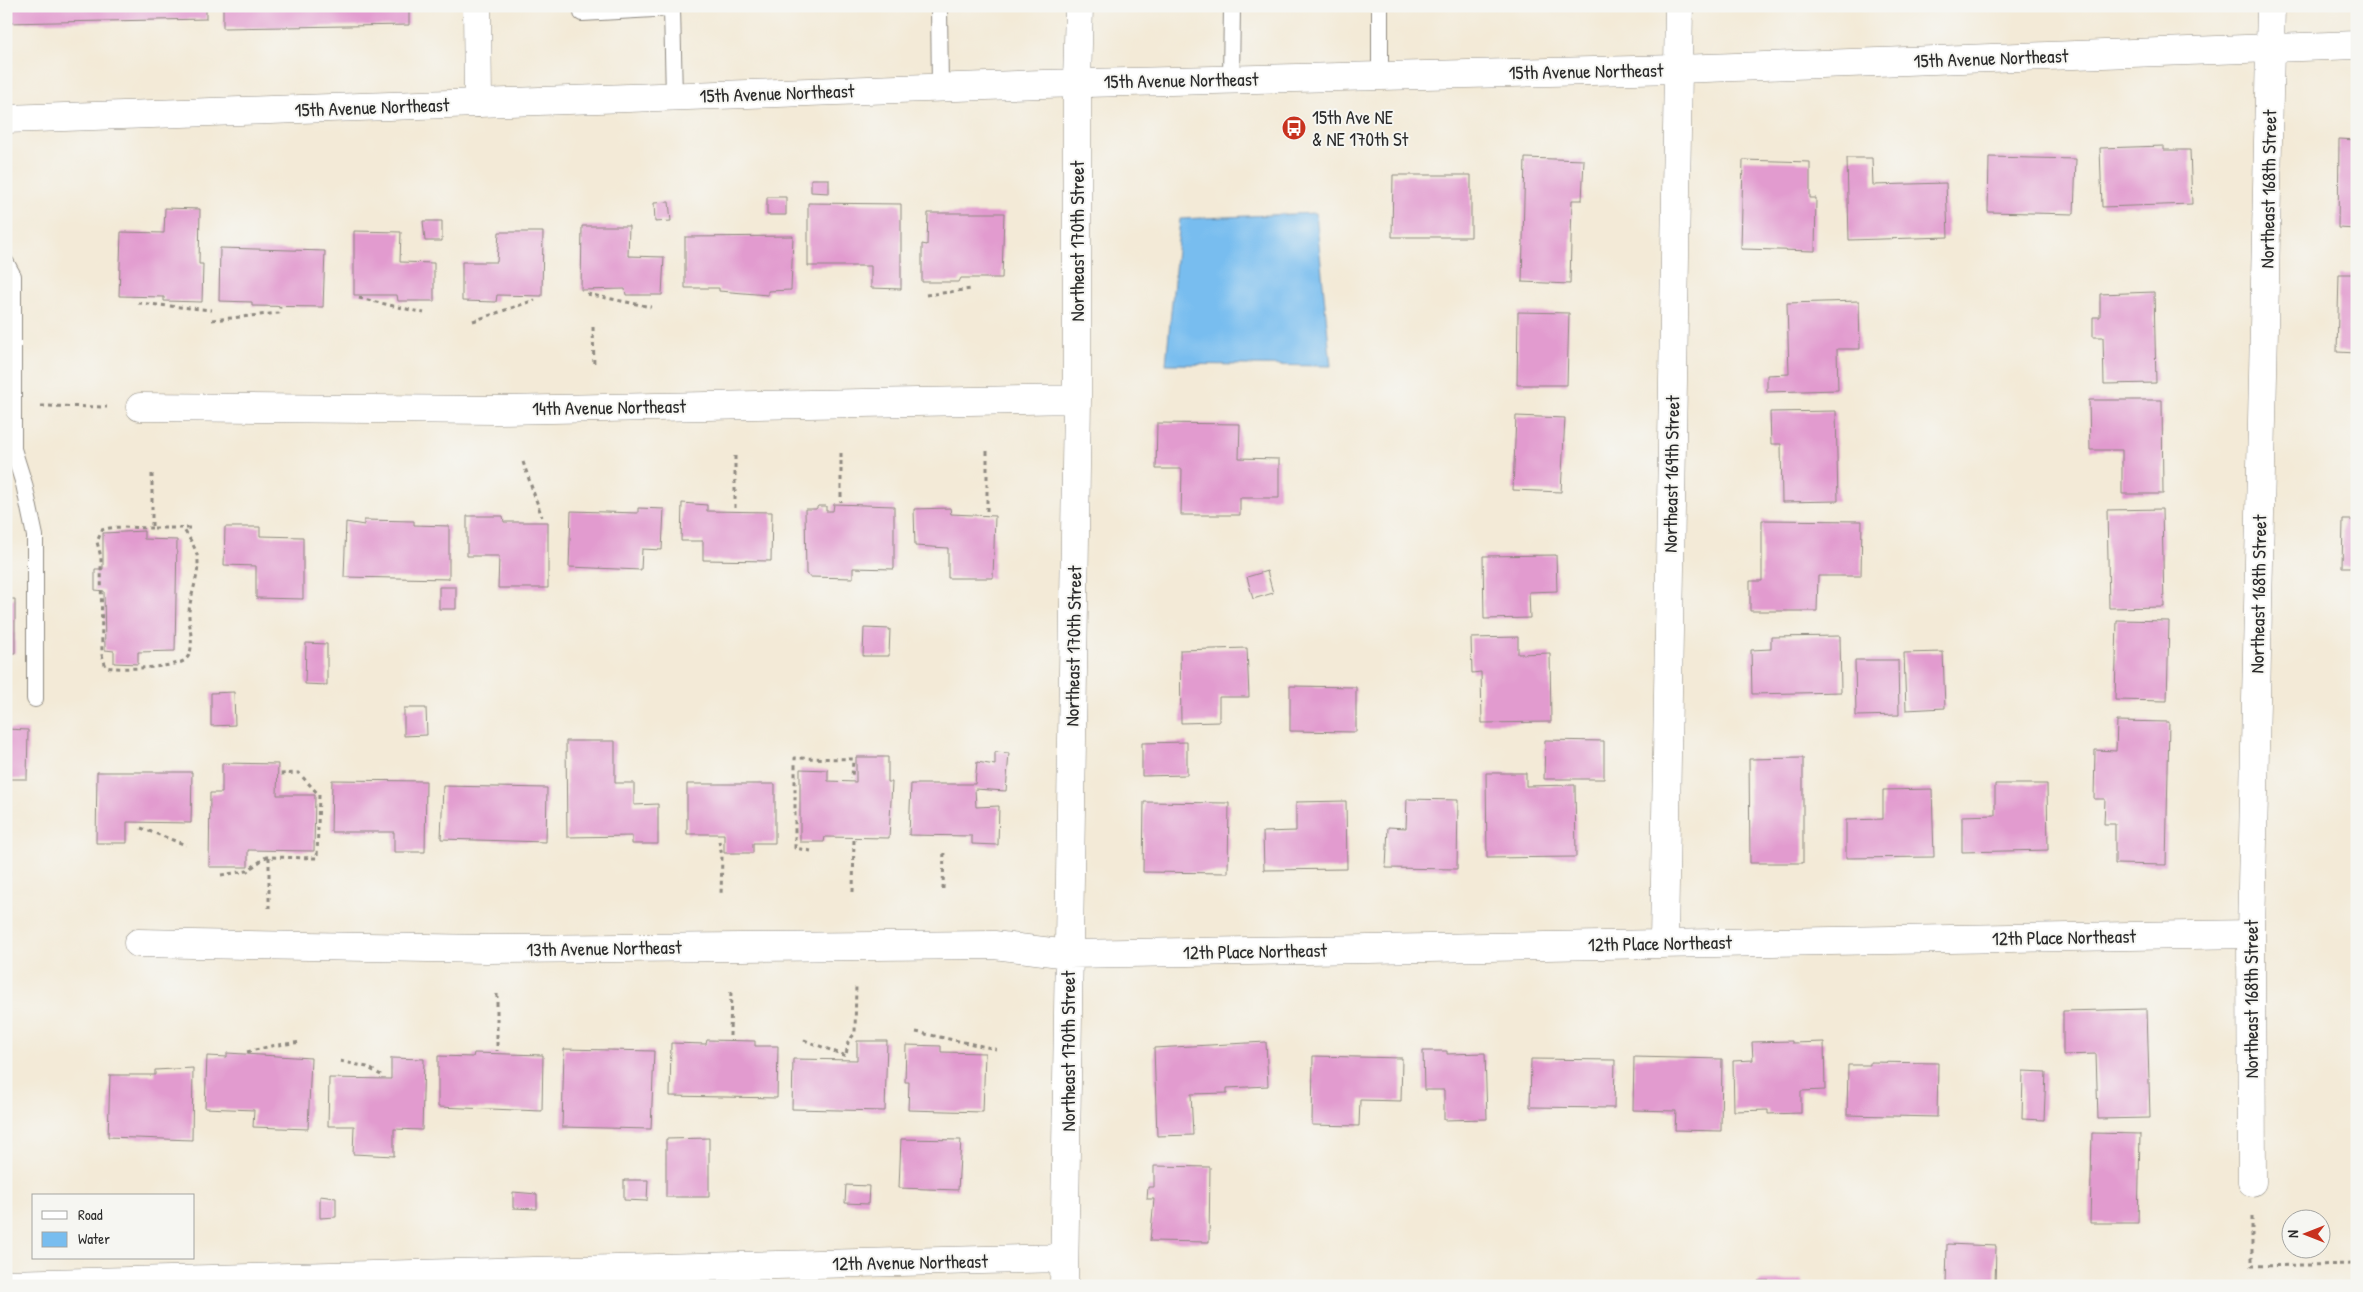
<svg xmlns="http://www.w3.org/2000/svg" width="2363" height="1292" viewBox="0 0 2363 1292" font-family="'Patrick Hand',sans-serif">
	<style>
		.water { fill: #78bdef; stroke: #52748d }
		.building { fill: #e29bcf }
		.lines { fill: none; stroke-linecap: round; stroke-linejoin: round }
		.service-casing { stroke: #8f8a81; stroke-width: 18 }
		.minor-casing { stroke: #8f8a81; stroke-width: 29 }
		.tertiary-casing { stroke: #8f8a81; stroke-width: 29 }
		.secondary-casing { stroke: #8f8a81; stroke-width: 29 }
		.path { stroke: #8f8a81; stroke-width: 3; stroke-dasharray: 4 4; stroke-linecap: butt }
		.service { stroke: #fff; stroke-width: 16 }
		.minor { stroke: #fff; stroke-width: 28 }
		.tertiary { stroke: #fff; stroke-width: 28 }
		.secondary { stroke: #fff; stroke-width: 28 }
		.labels { text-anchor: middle; stroke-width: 4; stroke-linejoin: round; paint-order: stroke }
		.street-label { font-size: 19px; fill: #2b2b2b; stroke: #f6f6f2 }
		.poi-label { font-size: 19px; fill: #2b2b2b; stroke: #f6f6f2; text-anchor: start }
	</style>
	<rect width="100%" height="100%" fill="#f6f6f2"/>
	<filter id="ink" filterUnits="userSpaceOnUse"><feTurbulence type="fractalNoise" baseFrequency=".02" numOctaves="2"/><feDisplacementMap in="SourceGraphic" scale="10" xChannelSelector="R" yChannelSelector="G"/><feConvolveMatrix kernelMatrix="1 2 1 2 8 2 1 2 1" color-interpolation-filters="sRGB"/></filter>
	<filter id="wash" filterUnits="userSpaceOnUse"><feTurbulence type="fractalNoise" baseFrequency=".0096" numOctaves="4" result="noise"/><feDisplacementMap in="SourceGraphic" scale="20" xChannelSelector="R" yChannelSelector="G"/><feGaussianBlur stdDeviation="1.12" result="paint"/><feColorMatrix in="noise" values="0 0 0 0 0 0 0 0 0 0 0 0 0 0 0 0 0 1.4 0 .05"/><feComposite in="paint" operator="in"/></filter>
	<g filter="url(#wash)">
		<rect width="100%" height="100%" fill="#f3ead7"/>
		<!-- water -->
		<path class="water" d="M1316,213L1331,366L1166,364L1180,219Z"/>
		<g id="blocks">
			<!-- building -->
			<path class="building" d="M6,6H206V19L6,23Z
				M223,6H409V25L223,28Z
				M2339,139L2357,140V229L2338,228Z
				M2164,146V150H2190L2192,204L2102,207L2100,148Z
				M1989,157L2076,159L2074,214L1988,212Z
				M1525,158L1584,160L1582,200H1572L1570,284L1522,282Z
				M1847,158H1872L1873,185L1946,183L1948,237L1849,240Z
				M1743,160L1810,162V198H1816L1815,251L1741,249Z
				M1393,175H1471V237H1392Z
				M811,179H829V193L811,192Z
				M767,197H786V215H767Z
				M669,202L671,221L655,222L654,203Z
				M808,203L901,204V289L871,288V266H808Z
				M165,208L200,209L199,264H203L202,302L164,301V297L119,296L121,232L164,233Z
				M928,213H1004L1002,278H961L959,282H922V244L927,245Z
				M423,221H442V241H425Z
				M582,226H629L628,256L664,257L662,295H626L625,289L581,290Z
				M354,231L401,232L400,262L434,263V301H398L397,295H354Z
				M499,232H543L542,296L497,295L496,302L462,301V262H497Z
				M793,236L791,290L768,291V295L719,291V288H685V237Z
				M220,248L325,251L323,307L252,306V302L219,301Z
				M2339,274H2357V353L2337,352Z
				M2154,292L2156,383L2104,384L2103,337H2093V317H2100V294Z
				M1859,301L1860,349H1837L1838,390L1767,392V375L1789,374L1787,303Z
				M1518,312L1569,313L1567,385H1517Z
				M2089,400H2162L2163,494H2122V450H2090Z
				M1836,411L1838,501L1782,502L1781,444H1771L1770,412Z
				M1516,416L1565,418L1561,492L1513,490Z
				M1157,423L1240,424L1239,458L1279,459V498H1240V515H1181L1182,469H1156Z
				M682,503L707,505V511L772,512L771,561L703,560V541H681Z
				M834,504L894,506V569L853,568V578L810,577L806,574L805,509H816L818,506H826V511H833Z
				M638,508L664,509L662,550L642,549L641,570L569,567L571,511L638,513Z
				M950,508L951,514L995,516L993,578H948V548L915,546L914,509Z
				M2162,509L2164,607L2109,608L2107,510Z
				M467,516H503L504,522H548V588H498L499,556H467Z
				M364,520L414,521V525L449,526V579L344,577L346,522L364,525Z
				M1762,520L1862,521L1861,576H1818L1817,611H1750V581H1762Z
				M2343,520H2357V567H2342Z
				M225,527H260V536L303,537V599L256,598V566L224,565Z
				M144,531V539L177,540L175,651L138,652V664L114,663V651L105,650L104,591L95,590V569H103V533Z
				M1556,555L1557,591L1529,592L1530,618L1484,619L1483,556Z
				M1267,571L1273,593L1253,599L1247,577Z
				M439,587H456V609H439Z
				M6,599H15V653H6Z
				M2117,620L2169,621L2167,701L2115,700Z
				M864,628L890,629L889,656H863Z
				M1840,636L1841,692L1752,694L1751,650L1771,649V637Z
				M1518,637V654L1550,653L1551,722L1482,723L1481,672L1472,673L1471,638Z
				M306,643L327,644V685L305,684Z
				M1247,648L1249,697H1219V722L1181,723L1180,650Z
				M1943,652L1945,708L1906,710L1904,653Z
				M1855,660H1898L1899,715L1856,716Z
				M1290,686L1356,687V732L1290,731Z
				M234,692L235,725L211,726V693Z
				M404,708H426L427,735L404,736Z
				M2117,721L2169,722L2166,865L2115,864V824H2104L2105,799H2094L2095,750L2116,751Z
				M6,729L28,730L27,779H6Z
				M1545,740L1604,741V779H1544Z
				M566,741H615V783H634V805L658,804V844H632V836L567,837Z
				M1187,742V775L1142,776V743Z
				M995,752L1009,753L1006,791L975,789L976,807L999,806L998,845L972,844V836L909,835L911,784H975L977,762L995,765Z
				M856,757H888V782H892L889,838L825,837L824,842H800V769L828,770V781L856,782Z
				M1803,758V863H1750L1749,759Z
				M222,763L278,764L277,795H315L314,851L248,850V867H209L210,793H222Z
				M97,772H192L191,823L127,822V843H96Z
				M1486,773H1526V786L1575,785L1576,857L1487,858Z
				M332,780L426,781L425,852H394V832H331Z
				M687,784H775V843H753V853H724V834H687Z
				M1995,784H2047L2048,850L1962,852V816L1995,815Z
				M443,786L547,788L546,842L441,839Z
				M1932,789L1934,857L1846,858V820L1883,819V790Z
				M1407,799L1458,800L1457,869L1386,868L1388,827L1406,828Z
				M1346,801L1347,869L1264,870L1263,832L1296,831V802Z
				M1144,802L1229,803L1228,873L1143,872Z
				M6,852L10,853L9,907H6Z
				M2147,1009L2150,1118L2098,1119L2096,1054L2063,1055V1011Z
				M707,1040L755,1041V1046H778L777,1098L670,1096L671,1043L706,1044Z
				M857,1041H887L885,1111L792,1109L793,1059L857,1060Z
				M1792,1041V1043L1824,1042L1825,1090L1801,1091V1113L1768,1114V1110L1734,1111L1733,1061L1753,1060L1752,1042Z
				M1266,1042L1268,1086L1227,1088V1093L1191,1094L1193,1135L1157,1136L1154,1048Z
				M906,1045L941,1046V1052L985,1053L983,1112L908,1110L909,1082H905Z
				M564,1049L654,1051L651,1129L562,1127Z
				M1423,1051H1447V1054L1485,1053L1487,1119L1444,1120V1090H1424Z
				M227,1053L311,1058L308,1129L253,1127L254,1110L205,1108L207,1056L227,1057Z
				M474,1053L543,1055L542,1111L438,1107V1056L473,1057Z
				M1313,1056L1402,1058L1401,1101L1360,1100L1359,1126L1312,1125Z
				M1634,1057L1722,1059L1721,1131L1675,1130L1676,1111L1633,1110Z
				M391,1058L424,1059L422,1130L394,1129V1156L353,1154L354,1126H328L329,1078L391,1079Z
				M1531,1059L1615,1060L1614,1108L1530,1107Z
				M1870,1062L1938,1063L1937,1117L1847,1115L1848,1065H1870Z
				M193,1068L192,1140L108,1137L110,1075H155V1070Z
				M2023,1071L2046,1072L2044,1120L2022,1119Z
				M2092,1133L2140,1134L2138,1223H2090Z
				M709,1138V1197H666V1139Z
				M901,1139L961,1140L958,1190L899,1188Z
				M1154,1166L1210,1167L1209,1242L1150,1241L1154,1199H1147L1148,1187H1154Z
				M624,1180H648L647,1201L624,1200Z
				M846,1185L869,1186L868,1204L845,1203Z
				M513,1192L537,1194V1209L513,1208Z
				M320,1196L336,1198V1217L320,1218Z
				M1947,1244L1996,1246L1995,1286H1946Z
				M1802,1280V1286H1758V1281Z"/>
		</g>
	</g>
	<g filter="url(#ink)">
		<use href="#blocks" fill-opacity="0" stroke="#8f8a81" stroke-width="1"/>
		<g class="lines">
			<defs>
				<path id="service" d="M939,6L940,88
					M1380,9V75
					M582,13L672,8L674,97
					M1231,79L1232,6
					M6,263L13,276V449H6
					M13,449L24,484L35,536V699"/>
				<path id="minor" d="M477,6L478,103
					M140,407L497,410L1077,399
					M138,943L487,949L994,945L1068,954L2251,934
					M1664,943L1679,6
					M2252,1182L2251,934L2270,48
					M6,1284L1064,1258
					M1064,1286L1077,399V83L1079,6"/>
				<path id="tertiary" d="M2270,48L2271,6"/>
				<path id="secondary" d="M6,119L1043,84L1677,69L2357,45"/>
			</defs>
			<!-- service casing -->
			<use href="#service" class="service-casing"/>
			<!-- minor casing -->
			<use href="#minor" class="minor-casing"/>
			<!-- tertiary casing -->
			<use href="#tertiary" class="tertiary-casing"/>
			<!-- secondary casing -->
			<use href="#secondary" class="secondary-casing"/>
			<!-- path -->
			<path class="path" d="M587,294L651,307
				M926,295L972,289
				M359,298L424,313
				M138,303L212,310
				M212,320L279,313L280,307
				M473,321L535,300
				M593,327L594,367
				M41,406L107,407
				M841,453V502
				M735,456V509
				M523,462L542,517
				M152,474V528H192
				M987,511V448
				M152,528C137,528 114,525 102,530L97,542L101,557L102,655L106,667C119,670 175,668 185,660C197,650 188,626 189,612C190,596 198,579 198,563C198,549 189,539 183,528
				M141,828L186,845
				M719,841L722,856L721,896
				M811,851L795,848V758L853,759L852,779
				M269,857V908
				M221,875L247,871L266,857L317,858L319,795L299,773L280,774
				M943,889L944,849
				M853,892L854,838
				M497,994V1051
				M916,1032L996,1049
				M730,1036L731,989
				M804,1040L846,1056L848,1042L855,1033L856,985
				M247,1052L271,1046L301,1042
				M340,1061L367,1067L381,1075
				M2252,1217V1266L2357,1264"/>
			<!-- service -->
			<use href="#service" class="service"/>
			<!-- minor -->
			<use href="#minor" class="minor"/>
			<!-- tertiary -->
			<use href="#tertiary" class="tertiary"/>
			<!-- secondary -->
			<use href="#secondary" class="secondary"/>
		</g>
	</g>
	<!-- icons -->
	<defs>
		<symbol id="bus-disc" viewBox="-11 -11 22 22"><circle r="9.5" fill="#c8321e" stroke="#f6f6f2"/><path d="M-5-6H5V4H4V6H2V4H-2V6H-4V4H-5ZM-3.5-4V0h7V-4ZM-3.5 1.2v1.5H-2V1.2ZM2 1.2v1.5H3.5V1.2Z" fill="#fff"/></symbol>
	</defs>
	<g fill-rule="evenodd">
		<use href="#bus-disc" x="1280" y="114" width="28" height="28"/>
	</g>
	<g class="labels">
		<!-- street labels -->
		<g class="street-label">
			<text transform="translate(1991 58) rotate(-2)" y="7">15th Avenue Northeast</text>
			<text transform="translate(1586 71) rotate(-1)" y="7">15th Avenue Northeast</text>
			<text transform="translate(1181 80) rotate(-1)" y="7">15th Avenue Northeast</text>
			<text transform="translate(777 93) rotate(-2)" y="7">15th Avenue Northeast</text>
			<text transform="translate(372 107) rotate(-2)" y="7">15th Avenue Northeast</text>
			<text transform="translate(2268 189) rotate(-89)" y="7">Northeast 168th Street</text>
			<text transform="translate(1077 241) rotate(-90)" y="7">Northeast 170th Street</text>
			<text transform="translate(609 407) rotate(-1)" y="7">14th Avenue Northeast</text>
			<text transform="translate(1671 474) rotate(-89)" y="7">Northeast 169th Street</text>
			<text transform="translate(2258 594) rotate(-89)" y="7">Northeast 168th Street</text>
			<text transform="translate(1073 646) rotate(-89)" y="7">Northeast 170th Street</text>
			<text transform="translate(2064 937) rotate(-1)" y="7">12th Place Northeast</text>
			<text transform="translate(1660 943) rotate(-1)" y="7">12th Place Northeast</text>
			<text transform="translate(604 948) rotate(-1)" y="7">13th Avenue Northeast</text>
			<text transform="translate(1255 951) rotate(-1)" y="7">12th Place Northeast</text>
			<text transform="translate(2251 999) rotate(-90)" y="7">Northeast 168th Street</text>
			<text transform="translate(1068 1051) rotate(-90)" y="7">Northeast 170th Street</text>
			<text transform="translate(910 1262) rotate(-1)" y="7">12th Avenue Northeast</text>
		</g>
		<!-- poi labels -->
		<g class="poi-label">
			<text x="1312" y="124">15th Ave NE<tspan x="1312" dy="22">&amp; NE 170th St</tspan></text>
		</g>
	</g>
	<!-- margin -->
	<rect width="2363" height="1292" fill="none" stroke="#f6f6f2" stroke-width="25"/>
	<!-- legend -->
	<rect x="32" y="1194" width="162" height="65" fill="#f6f6f2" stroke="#a5a5a2"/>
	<rect x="42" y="1211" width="25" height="8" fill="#ffffff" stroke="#a5a5a2"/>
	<text x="78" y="1220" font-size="15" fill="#2b2b2b">Road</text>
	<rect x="42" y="1232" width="25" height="15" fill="#78bdef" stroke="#a5a5a2"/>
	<text x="78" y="1244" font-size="15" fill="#2b2b2b">Water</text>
	<!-- north arrow -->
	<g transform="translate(2306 1234) rotate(270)"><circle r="24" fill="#f6f6f2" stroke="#a5a5a2"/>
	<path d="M0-4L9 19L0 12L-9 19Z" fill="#c8321e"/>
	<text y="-8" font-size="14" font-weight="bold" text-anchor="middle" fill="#2b2b2b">N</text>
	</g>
</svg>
